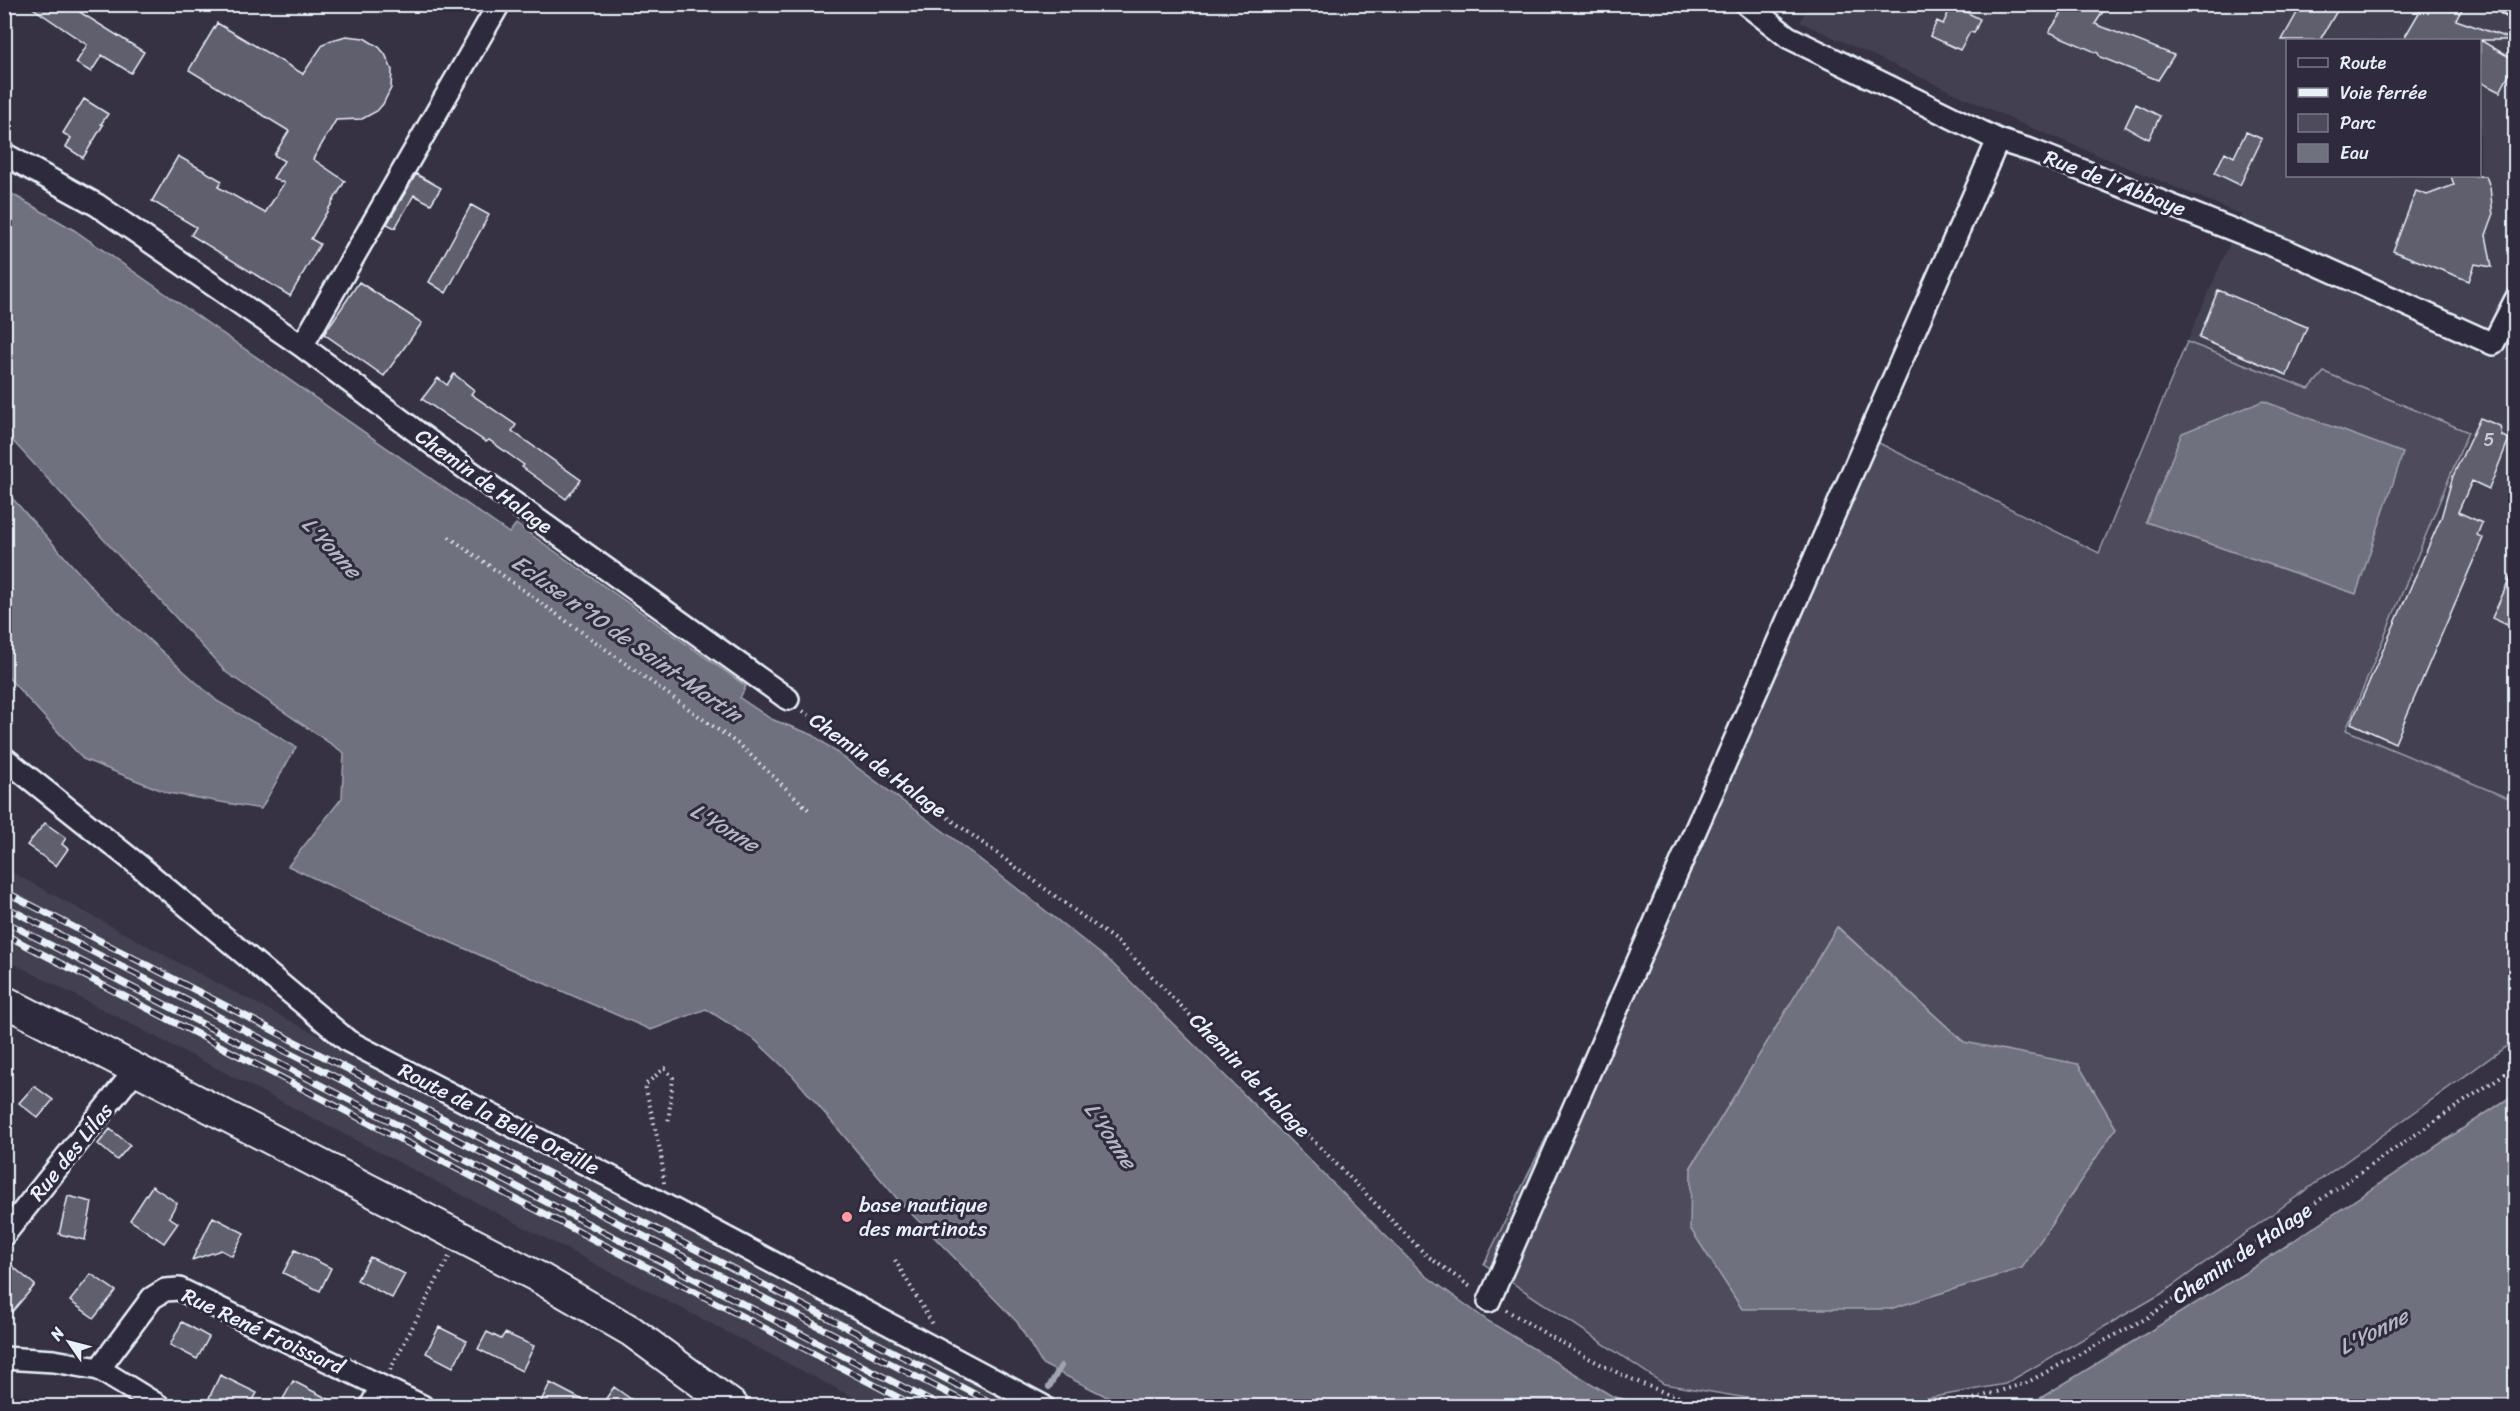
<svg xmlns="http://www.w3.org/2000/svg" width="2520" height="1411" viewBox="0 0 2520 1411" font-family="Sriracha,sans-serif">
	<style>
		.built { fill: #433f51; fill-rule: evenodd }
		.green { fill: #4d4b5c; stroke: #9a9eaa; stroke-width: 1.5; fill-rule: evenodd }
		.water { fill: #70717f; stroke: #a0a4af; stroke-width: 1.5 }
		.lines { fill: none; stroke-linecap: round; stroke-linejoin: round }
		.stream { stroke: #a0a4af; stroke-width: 6 }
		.building { fill: #605e6e; stroke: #e8f1f8; stroke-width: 1.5 }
		.service-casing { stroke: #e8f1f8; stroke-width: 15 }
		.minor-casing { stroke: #e8f1f8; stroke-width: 26 }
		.secondary-casing { stroke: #e8f1f8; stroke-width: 34 }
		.path { stroke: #e8f1f8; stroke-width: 4; stroke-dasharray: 1.5 4.5; stroke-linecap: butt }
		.service { stroke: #2f2a3d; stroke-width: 10 }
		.minor { stroke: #2f2a3d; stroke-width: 21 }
		.secondary { stroke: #2f2a3d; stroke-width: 30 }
		.rail-casing { stroke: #e8f1f8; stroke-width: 7 }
		.rail { stroke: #2f2a3d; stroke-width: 4.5; stroke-dasharray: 14; stroke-linecap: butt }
		.poi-dot { fill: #ff9aa2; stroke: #2f2a3d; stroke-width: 2 }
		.labels { text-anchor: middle; stroke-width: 6; stroke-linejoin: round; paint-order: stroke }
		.number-label { font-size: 18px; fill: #c6ccd6 }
		.street-label { font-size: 21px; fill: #e8f1f8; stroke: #2f2a3d }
		.poi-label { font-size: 21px; fill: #e8f1f8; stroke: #2f2a3d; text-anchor: start }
		.water-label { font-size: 22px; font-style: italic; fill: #b2b7c2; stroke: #2f2a3d }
	</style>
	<rect width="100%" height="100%" fill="#363244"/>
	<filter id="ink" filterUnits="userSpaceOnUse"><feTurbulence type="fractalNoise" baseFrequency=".0167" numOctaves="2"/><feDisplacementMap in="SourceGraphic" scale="12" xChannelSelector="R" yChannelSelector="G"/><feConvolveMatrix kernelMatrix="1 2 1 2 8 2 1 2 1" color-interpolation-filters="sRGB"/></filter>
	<g filter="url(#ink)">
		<!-- built -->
		<path class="built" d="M1809,4L2515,5V801L2345,730L2467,432L2309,390L2187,342L2242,215L2020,123L1800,22ZM2288,40H2480V176H2288Z
			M4,868L198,973L1033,1406H870L5,959Z"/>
		<!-- green -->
		<path class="green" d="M2187,342L2309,389L2324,372L2468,432L2346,730L2515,801V1040L2161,1294L2005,1384L1885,1406H1795L1664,1384L1484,1264L1576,1077L1867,437L2099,553ZM1838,927L1964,1042L1691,1167Z"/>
		<!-- water -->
		<path class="water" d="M5,190L74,230L509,533L516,524L746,686L740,698L771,719L813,735L954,839L1111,962L1425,1275L1488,1321L1612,1396L1648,1406H1125L1042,1364L1017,1322L900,1202L793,1076L755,1040L706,1009L651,1030L450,942L288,866L342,798L344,753L227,673L10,438L8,437L5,441Z
			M2263,401L2403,453L2356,594L2146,522L2182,433Z
			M4,489L97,593L217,701L296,747L261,809L168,793L83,759L5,674Z
			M1837,927L1964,1042L2078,1064L2116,1128L2022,1268L1890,1309H1742L1690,1228L1691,1167Z
			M2515,1094V1406H2013L2039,1399L2245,1273Z"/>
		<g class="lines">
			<!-- stream -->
			<path class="stream" d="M1049,1387L1061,1366"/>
		</g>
		<!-- building -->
		<path class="building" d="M27,4H67L144,52L131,73L102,55L91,72L76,63L87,45Z
			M2068,4H2108L2095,24L2174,55L2158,80L2100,57L2098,53L2049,32Z
			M2302,4H2341L2320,40H2282Z
			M2424,4H2465L2456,20L2508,38V40H2480L2516,61L2500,92L2480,82V40H2403Z
			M1952,5L1980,19L1974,33L1970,32L1960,50L1930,36L1937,21L1943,24Z
			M217,23L303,74L322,46L329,41L346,36L364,38L379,47L385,54L392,70L391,88L383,104L377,111L362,119L336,120L313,159L345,181L311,239L320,244L290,296L191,235L196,227L152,201L178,156L222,181L218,187L265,213L284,183L273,178L284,161L274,155L289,131L189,70Z
			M84,99L108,114L101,124L103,125L83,158L66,147L71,138L63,133Z
			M2136,104L2160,116L2149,139L2125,127Z
			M2246,132L2262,139L2240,185L2215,173L2225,152L2234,157Z
			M416,174L441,188L431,204L414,195L395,228L387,224Z
			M2451,176H2486L2490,187L2493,216L2486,235L2492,267L2475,264L2469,281L2393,251L2416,191L2427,195L2454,185Z
			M471,205L489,215L446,293L429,282Z
			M359,282L422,323L384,376L324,334Z
			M2218,290L2307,327L2287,375L2199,338Z
			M454,374L474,390L471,394L516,425L512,431L581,480L566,499L522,467L524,465L489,440L486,442L422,399L438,378L447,385Z
			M2480,418L2500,426L2502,436L2509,439L2489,489L2472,481L2458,512L2482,523L2477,535L2483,538L2395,743L2351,723L2441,518L2453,476Z
			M2516,565V629L2492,618Z
			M45,823L66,838L62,844L68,849L56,866L27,845Z
			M34,1086L53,1100L38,1118L19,1103Z
			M110,1129L130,1145L117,1160L98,1144Z
			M152,1186L177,1203L169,1217L178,1223L164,1243L130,1220Z
			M68,1196L92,1202L85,1240L59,1234Z
			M213,1217L244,1233L232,1256L221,1250L192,1260Z
			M295,1250L331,1268L320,1291L283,1273Z
			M370,1257L405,1274L392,1298L357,1280Z
			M12,1266L35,1285L4,1321V1274Z
			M91,1274L116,1291L94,1318L70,1301Z
			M182,1322L209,1337L197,1359L170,1345Z
			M439,1327L467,1341L453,1367L426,1353Z
			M487,1332L501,1339L505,1333L534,1346L522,1371L478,1349Z
			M220,1375L257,1393L249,1407H227L209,1398Z
			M293,1381L344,1407H296L283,1399Z
			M550,1383L596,1407H538Z
			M614,1387L642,1407H600Z"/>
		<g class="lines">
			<defs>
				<path id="service" d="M2498,4L2516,15"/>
				<path id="minor" d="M1746,4L1788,37L1998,140L2033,151L2292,253L2493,344L2516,299
					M4,154L97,205L302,346L461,465L788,699
					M302,346L499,4
					M4,758L142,868L348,1041L642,1193L1043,1406
					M4,1235L137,1068
					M1489,1301L1998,140
					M4,1358L54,1361L99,1369L159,1406
					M99,1369L152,1298L165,1290L179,1289L422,1406
					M371,1406L381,1387"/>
				<path id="secondary" d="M4,1001L538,1277L631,1331L733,1406"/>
			</defs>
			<!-- service casing -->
			<use href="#service" class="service-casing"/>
			<!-- minor casing -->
			<use href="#minor" class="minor-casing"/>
			<!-- secondary casing -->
			<use href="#secondary" class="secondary-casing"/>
			<!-- path -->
			<path class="path" d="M449,537L742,747L810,811
				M803,711L1119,943L1426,1255L1472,1288
				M664,1183L661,1154L645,1085L665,1068L673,1078L668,1124
				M895,1260L932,1323
				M1506,1310C1572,1349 1639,1392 1716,1406
				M390,1370L449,1257
				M1951,1406L2026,1383L2145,1319L2516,1066"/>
			<!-- service -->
			<use href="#service" class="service"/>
			<!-- minor -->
			<use href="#minor" class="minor"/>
			<!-- secondary -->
			<use href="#secondary" class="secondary"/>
			<defs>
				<path id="rail" d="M4,891L998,1406
					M4,906L973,1406
					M4,921L940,1406
					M4,934L915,1406"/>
			</defs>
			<!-- rail casing -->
			<use href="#rail" class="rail-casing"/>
			<!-- rail -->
			<use href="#rail" class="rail"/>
		</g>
	</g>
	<!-- markers -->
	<circle class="poi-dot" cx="847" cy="1217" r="6"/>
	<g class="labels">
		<!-- number labels -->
		<g class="number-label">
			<text x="2489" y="446">5</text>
		</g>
		<!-- street labels -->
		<g class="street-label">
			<text transform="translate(2115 183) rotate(21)" y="7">Rue de l'Abbaye</text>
			<text transform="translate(484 481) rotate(36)" y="7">Chemin de Halage</text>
			<text transform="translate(878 765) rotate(36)" y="7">Chemin de Halage</text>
			<text transform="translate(1250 1075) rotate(46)" y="7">Chemin de Halage</text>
			<text transform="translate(499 1119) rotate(27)" y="7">Route de la Belle Oreille</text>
			<text transform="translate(71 1152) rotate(-51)" y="7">Rue des Lilas</text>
			<text transform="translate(2242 1253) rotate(-34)" y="7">Chemin de Halage</text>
			<text transform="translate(263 1331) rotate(25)" y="7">Rue René Froissard</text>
		</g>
		<!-- poi labels -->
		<g class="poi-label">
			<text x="859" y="1212">base nautique<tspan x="859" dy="24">des martinots</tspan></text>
		</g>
		<!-- water labels -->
		<g class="water-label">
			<text transform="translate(332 547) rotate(47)" y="8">L'Yonne</text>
			<text transform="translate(627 638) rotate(35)" y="8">Ecluse n°10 de Saint-Martin</text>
			<text transform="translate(725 827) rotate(31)" y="8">L'Yonne</text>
			<text transform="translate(1111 1135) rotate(56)" y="8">L'Yonne</text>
			<text transform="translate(2373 1331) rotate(-27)" y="8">L'Yonne</text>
		</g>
	</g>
	<!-- margin -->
	<rect width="2520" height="1411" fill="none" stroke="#2f2a3d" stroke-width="24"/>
	<rect x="12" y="12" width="2496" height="1387" fill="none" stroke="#e8f1f8" stroke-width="2" filter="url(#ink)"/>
	<!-- legend -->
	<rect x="2286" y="39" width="195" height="138" fill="#2f2a3d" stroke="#797a88" stroke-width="1.5"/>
	<rect x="2298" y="58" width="30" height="9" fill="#2f2a3d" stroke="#797a88" stroke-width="1.5"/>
	<text x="2340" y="69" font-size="18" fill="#e8f1f8">Route</text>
	<rect x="2298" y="88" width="30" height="9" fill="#e8f1f8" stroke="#797a88" stroke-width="1.5"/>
	<text x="2340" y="99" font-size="18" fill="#e8f1f8">Voie ferrée</text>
	<rect x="2298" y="114" width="30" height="18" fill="#4d4b5c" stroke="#797a88" stroke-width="1.5"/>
	<text x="2340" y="129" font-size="18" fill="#e8f1f8">Parc</text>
	<rect x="2298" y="144" width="30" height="18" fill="#70717f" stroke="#797a88" stroke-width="1.5"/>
	<text x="2340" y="159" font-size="18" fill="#e8f1f8">Eau</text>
	<!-- north arrow -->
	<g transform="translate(69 1342) rotate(305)" stroke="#2f2a3d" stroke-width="4.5" paint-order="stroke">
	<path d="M0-4.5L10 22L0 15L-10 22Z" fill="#e8f1f8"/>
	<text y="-9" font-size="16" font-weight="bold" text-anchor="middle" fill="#e8f1f8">N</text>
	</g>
</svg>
